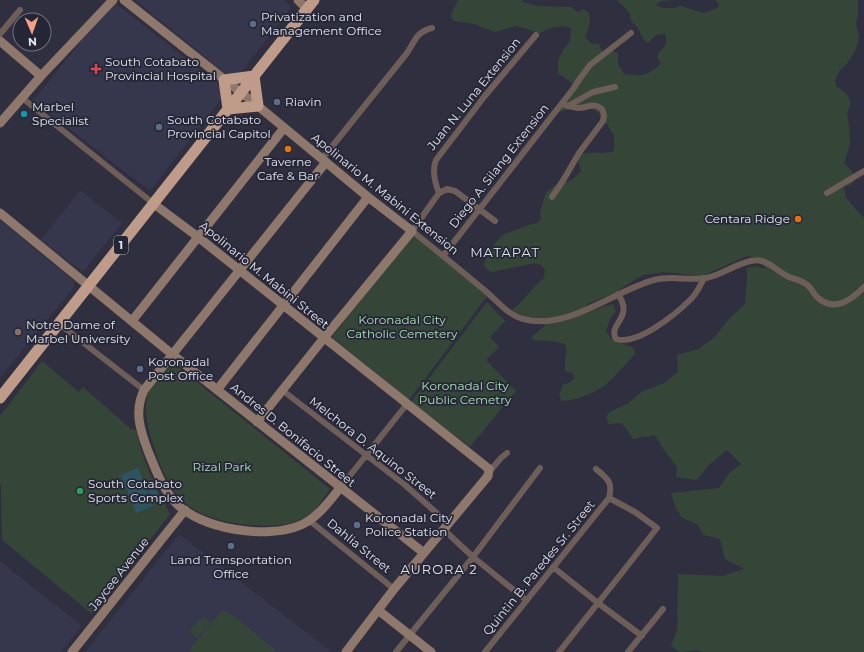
<svg xmlns="http://www.w3.org/2000/svg" width="864" height="652" viewBox="0 0 864 652" font-family="Montserrat,sans-serif">
	<style>
		.built { fill: #36364c }
		.green { fill: #354638 }
		.water { fill: #2c5561 }
		.lines { fill: none; stroke-linecap: round; stroke-linejoin: round }
		.street { stroke: #6d5f57; stroke-width: 6 }
		.secondary { stroke: #8e776b; stroke-width: 9 }
		.highway { stroke: #bf9c89; stroke-width: 11 }
		.service-dot { fill: #5c6f8a; stroke: #252635; stroke-width: 1.5 }
		.health-dot { fill: #e0444e; stroke: #252635; stroke-width: 1.5 }
		.culture-dot { fill: #0f9aa8; stroke: #252635; stroke-width: 1.5 }
		.food-dot { fill: #e8710a; stroke: #252635; stroke-width: 1.5 }
		.education-dot { fill: #8d6e63; stroke: #252635; stroke-width: 1.5 }
		.leisure-dot { fill: #2e9e5b; stroke: #252635; stroke-width: 1.5 }
		.labels { text-anchor: middle; stroke-width: 3.5; stroke-linejoin: round; paint-order: stroke }
		.shield { fill: #252635; stroke: #abacb7; stroke-width: 1 }
		.shield-label { font-size: 11px; font-weight: bold; fill: #e4e5ef }
		.poi-label { font-size: 12px; fill: #e4e5ef; stroke: #252635; text-anchor: start }
		.street-label { font-size: 12px; fill: #e4e5ef; stroke: #252635 }
		.park-label { font-size: 12px; fill: #abe1b6; stroke: #252635 }
		.neighbourhood-label { font-size: 13px; letter-spacing: 1px; fill: #e4e5ef; stroke: #252635 }
	</style>
	<rect width="100%" height="100%" fill="#2f2f3f"/>
	<!-- built -->
	<path class="built" d="M135,0H284L291,8L241,73L227,75Z
		M113,1L221,86L222,98L150,191L33,101Z
		M80,190L122,223L83,272L41,240Z
		M0,220L74,281V287L0,378Z
		M179,534L228,572L332,652H85Z
		M0,561L82,626L61,652H0Z"/>
	<!-- green -->
	<path class="green" d="M458,0H522L523,2L537,6L571,7L577,12L584,9L589,13C591,23 589,28 585,37L592,44H599L602,51L611,50L618,53V64L624,74C643,76 647,77 661,63L657,58C660,46 669,49 665,34L656,35L650,41L647,43L643,39L638,28L631,21L630,13L617,0H678L661,1L656,5L663,8H674L681,6L704,13L717,8L719,4L715,0H858V16L856,24L859,35L858,42L855,51L846,65L839,71L835,81L836,86L846,93L850,100V106L847,113L849,126L850,145L844,163L851,170L856,179L852,184L844,187L846,198L864,218V652H702L699,650L680,652L671,646L677,630L678,574L723,576L744,569L725,559L720,539L703,535L698,525L681,517L674,504L671,493L719,488L729,473L741,464L727,450L709,465L697,480L676,477L677,467L664,450L655,435L633,439L622,423L608,424L606,416L611,411L627,404L643,391L664,383L678,372L677,355L698,349L715,337L726,322L745,304C745,293 749,278 746,268L757,266L765,269L760,258L747,256L702,276L663,272L643,275L612,294L587,304L585,311C596,311 603,306 613,304L616,311L610,319L606,331L611,339L634,348L635,354C627,363 619,372 611,380C599,392 578,400 562,401L559,395L563,384L569,383L575,378L572,373L565,371C564,362 567,354 566,345C553,339 546,342 533,340L532,336L545,326L544,319L523,316L513,313V309C525,300 532,287 544,278L545,270L541,265L535,263L492,272L486,269L484,264L492,247L502,235L531,224L538,223L541,219L540,212L546,192L554,186L570,181L581,172L578,159L581,154C592,151 603,155 614,151V136L604,119L598,112L583,105L552,114L573,84L558,73V60L563,50L570,41L571,28C559,25 551,27 540,33L516,26L495,32L474,24L454,21L451,17C452,10 456,6 458,0Z
		M412,234L487,296L409,400L332,337Z
		M487,302L505,321L490,337L499,347L486,360L516,391L470,447L411,402Z
		M42,361L79,392L83,387L131,429L136,430C142,460 156,488 170,514L92,614L2,540L1,485L0,484V416Z
		M173,363L330,489C325,496 316,511 309,515C303,519 293,523 287,524C258,529 210,523 187,505C170,492 158,462 152,441C148,427 143,409 148,393C150,387 168,369 173,363Z
		M224,611L235,617L278,652H190L191,648L221,612Z
		M204,616L211,623L197,638L189,631Z"/>
	<!-- water -->
	<path class="water" d="M138,468L153,506L136,513L121,475Z
		M155,487L159,498L152,500L148,490Z"/>
	<g class="lines">
		<!-- street -->
		<path class="street" d="M0,34L20,10
			M21,97L154,204
			M568,106L593,92L615,87
			M322,159L407,53C415,41 416,32 432,28
			M439,193C435,183 432,170 436,160L484,97L536,35
			M827,193L864,171
			M552,197L564,179L579,153L603,121L604,115L602,109C594,102 587,108 578,108C572,107 567,106 562,104
			M495,221L455,191L447,189L439,193L412,231C436,250 459,269 483,289C496,299 507,315 523,319C568,331 613,291 654,280C671,275 689,281 706,278C722,275 735,264 751,261C766,257 776,271 789,277C794,279 800,280 806,284C811,287 813,293 817,297C834,313 851,300 864,287
			M443,256L573,89L581,77L590,65L631,33
			M618,294C622,300 625,306 623,313C621,322 610,329 616,339C637,346 676,314 691,299C697,293 700,286 704,278
			M58,323L144,390
			M282,390L405,485L448,523
			M489,472L501,458L507,453
			M340,488L407,404
			M310,521L394,589
			M443,529L473,557L526,600
			M553,567L598,603L642,636
			M396,652L473,557L540,468
			M485,652L609,498C613,482 608,479 596,469
			M559,652L621,574L657,528L635,512L609,498
			M628,652L663,609"/>
		<!-- secondary -->
		<path class="secondary" d="M124,0L258,106L368,197L412,231L324,338L257,422
			M298,0L307,9
			M0,41L41,76
			M0,123L41,76L113,0
			M326,162L144,390C134,411 140,430 148,451C155,468 162,488 175,502C199,529 267,540 301,525C317,518 329,502 340,488
			M154,204L198,237L489,469L488,476L394,589L346,652
			M0,213L173,355L424,553
			M132,321L284,128
			M217,390L368,197
			M378,610L431,652
			M72,652L185,510"/>
		<!-- highway -->
		<path class="highway" d="M254,76L258,106L228,109L224,80Z
			M0,398L314,0"/>
	</g>
	<!-- markers -->
	<g class="service-dot">
		<circle cx="253" cy="24" r="4"/>
		<circle cx="277" cy="102" r="4"/>
		<circle cx="159" cy="127" r="4"/>
		<circle cx="140" cy="369" r="4"/>
		<circle cx="357" cy="525" r="4"/>
		<circle cx="231" cy="546" r="4"/>
	</g>
	<path class="health-dot" d="M94 63h4v4h4v4h-4v4h-4v-4h-4v-4h4z"/>
	<circle class="culture-dot" cx="24" cy="114" r="4"/>
	<g class="food-dot">
		<circle cx="288" cy="149" r="4"/>
		<circle cx="798" cy="219" r="4"/>
	</g>
	<circle class="education-dot" cx="18" cy="332" r="4"/>
	<circle class="leisure-dot" cx="80" cy="491" r="4"/>
	<g class="labels">
		<!-- shield labels -->
		<rect class="shield" x="114" y="236" width="14" height="18" rx="3"/>
		<g class="shield-label">
			<text x="121" y="249">1</text>
		</g>
		<!-- poi labels -->
		<g class="poi-label">
			<text x="261" y="21">Privatization and<tspan x="261" dy="14">Management Office</tspan></text>
			<text x="105" y="66">South Cotabato<tspan x="105" dy="14">Provincial Hospital</tspan></text>
			<text x="285" y="106">Riavin</text>
			<text x="32" y="111">Marbel<tspan x="32" dy="14">Specialist</tspan></text>
			<text x="167" y="124">South Cotabato<tspan x="167" dy="14">Provincial Capitol</tspan></text>
			<text x="288" y="166" text-anchor="middle">Taverne<tspan x="288" dy="14">Cafe &amp; Bar</tspan></text>
			<text x="790" y="223" text-anchor="end">Centara Ridge</text>
			<text x="26" y="329">Notre Dame of<tspan x="26" dy="14">Marbel University</tspan></text>
			<text x="148" y="366">Koronadal<tspan x="148" dy="14">Post Office</tspan></text>
			<text x="88" y="488">South Cotabato<tspan x="88" dy="14">Sports Complex</tspan></text>
			<text x="365" y="522">Koronadal City<tspan x="365" dy="14">Police Station</tspan></text>
			<text x="231" y="564" text-anchor="middle">Land Transportation<tspan x="231" dy="14">Office</tspan></text>
		</g>
		<!-- street labels -->
		<g class="street-label">
			<text transform="translate(474 94) rotate(-51)" y="4">Juan N. Luna Extension</text>
			<text transform="translate(499 166) rotate(-52)" y="4">Diego A. Silang Extension</text>
			<text transform="translate(385 194) rotate(39)" y="4">Apolinario M. Mabini Extension</text>
			<text transform="translate(264 275) rotate(39)" y="4">Apolinario M. Mabini Street</text>
			<text transform="translate(293 435) rotate(39)" y="4">Andres D. Bonifacio Street</text>
			<text transform="translate(373 448) rotate(38)" y="4">Melchora D. Aquino Street</text>
			<text transform="translate(359 546) rotate(39)" y="4">Dahlia Street</text>
			<text transform="translate(539 568) rotate(-51)" y="4">Quintin B. Paredes Sr. Street</text>
			<text transform="translate(119 574) rotate(-52)" y="4">Jaycee Avenue</text>
		</g>
		<!-- park labels -->
		<g class="park-label">
			<text x="402" y="324">Koronadal City<tspan x="402" dy="14">Catholic Cemetery</tspan></text>
			<text x="465" y="390">Koronadal City<tspan x="465" dy="14">Public Cemetry</tspan></text>
			<text x="222" y="471">Rizal Park</text>
		</g>
		<!-- neighbourhood labels -->
		<g class="neighbourhood-label">
			<text x="505" y="257">MATAPAT</text>
			<text x="439" y="574">AURORA 2</text>
		</g>
	</g>
	<!-- north arrow -->
	<g transform="translate(32 32) rotate(178)"><circle r="19" fill="#252635" stroke="#71727f"/>
	<path d="M0-3L7 15L0 10L-7 15Z" fill="#f39f83"/>
	<text y="-6" font-size="11" font-weight="bold" text-anchor="middle" fill="#e4e5ef">N</text>
	</g>
</svg>
